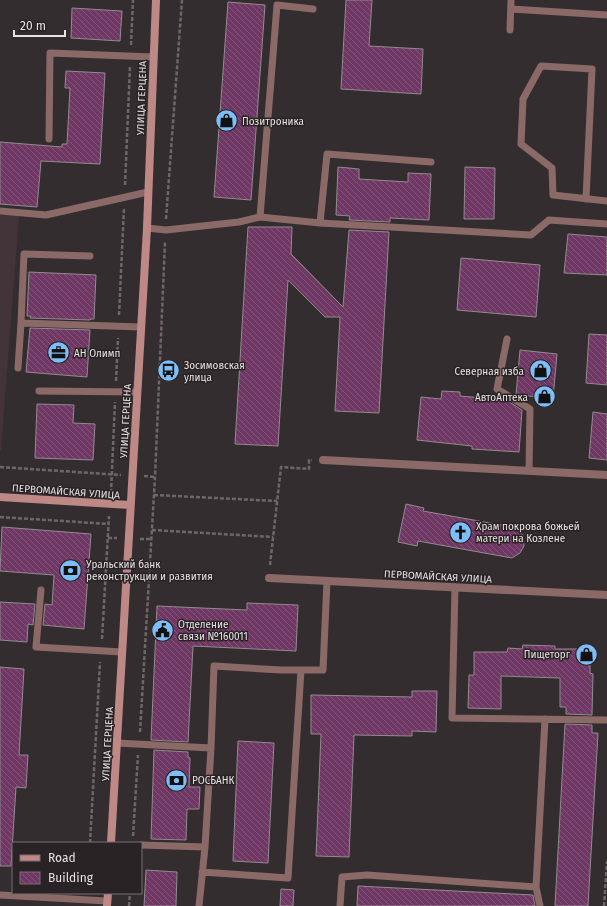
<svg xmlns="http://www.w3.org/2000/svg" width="607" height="906" viewBox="0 0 607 906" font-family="'Fira Sans',sans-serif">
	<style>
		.built { fill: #433439 }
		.building { fill: url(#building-back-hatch); stroke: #938b91 }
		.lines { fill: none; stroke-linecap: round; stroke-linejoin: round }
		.path { stroke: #6d6768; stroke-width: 2.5; stroke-dasharray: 4 2; stroke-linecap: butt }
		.lane { stroke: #8b6967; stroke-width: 7 }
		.street { stroke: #8b6967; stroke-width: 8 }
		.secondary { stroke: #be8886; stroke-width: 8 }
		.labels { text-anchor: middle; stroke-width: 3; stroke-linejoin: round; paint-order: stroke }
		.street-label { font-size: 10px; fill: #e7e2e3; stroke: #2a2325 }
		.poi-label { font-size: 10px; fill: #e7e2e3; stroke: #2a2325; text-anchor: start }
	</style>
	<defs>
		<pattern id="building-back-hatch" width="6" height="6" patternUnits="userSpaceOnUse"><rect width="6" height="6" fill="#6f3763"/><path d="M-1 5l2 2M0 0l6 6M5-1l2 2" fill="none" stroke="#845479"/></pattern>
	</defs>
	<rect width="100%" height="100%" fill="#342d2f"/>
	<!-- built -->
	<path class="built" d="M0,215L19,216L1,450H0Z"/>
	<!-- building -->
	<path class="building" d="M346,0H372L369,46L423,49L421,94L341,89Z
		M228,2L265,5L251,200L214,197Z
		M72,8L122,11L120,41L71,38Z
		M66,71L105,73L100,164L41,161L37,207L0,204V142L62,147V144H67L70,88H65Z
		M338,167L359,169V179L408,182V173L431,174L429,220L390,218V222L349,220L350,216L336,215Z
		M465,167L495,168L494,219H464Z
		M248,227H292L291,254L343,307L349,230L389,232L379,413L335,411L340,317H325L288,280L278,446L235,444Z
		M568,234L607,237V275L564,273Z
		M461,258L540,265L536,317L457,310Z
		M29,272L96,275L94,319H91L90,320L30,318L31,316H27Z
		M30,328L90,330L87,377L26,372Z
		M589,334L607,335V385L586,383Z
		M520,350L557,354L553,398L516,395Z
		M442,391L460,392V396L506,400L522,410L519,452L472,449V446L417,440L421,397L441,399Z
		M37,404L74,405L73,423L95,424L93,460L35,458Z
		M593,412L607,414V460L589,458Z
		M406,504L424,508L423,511L518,528L523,536L524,546L520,553L512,558L418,541L417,546L398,542Z
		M2,527L91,534L84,629L43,625L45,604L52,605L54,575L0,571Z
		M0,602L35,604L33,625L28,624L27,642L0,640Z
		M247,603L298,605L296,651L193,646L188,742L151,740L157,606L247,610Z
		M523,645L555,646V649H590V673L593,674L592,715L566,714V707H560V678L501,676V709L468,708L469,675H474V652H507L508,648L522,649Z
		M0,667L24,669L19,755H28L26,788L16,787L11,866H0Z
		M412,691H437L436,732L412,731V736L354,735L349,857L316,856L321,734H311V695L412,697Z
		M565,724L592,725V733H598L588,906H555Z
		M238,741L274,743L268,863L233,861Z
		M154,750L188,752V757L190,758L189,787H200L199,809H187L186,840L151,839Z
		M146,870L177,872L176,906H144Z
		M358,886L533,895L535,906H357Z
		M281,889L294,890L293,906H280Z"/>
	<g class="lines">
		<!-- path -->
		<path class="path" d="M131,45L133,0
			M125,185L130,66
			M166,219L182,0
			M119,315L124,208
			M116,381L118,338
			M0,467L121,475
			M144,476L155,477
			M111,493L115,402
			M154,495L277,501
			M0,517L109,524
			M152,530L273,537
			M108,538H117
			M140,539H152
			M270,565L281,467L309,469V460H312
			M102,639L109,516
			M140,732L155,477L165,242
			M133,836L138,755
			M90,843L100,662
			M129,906L130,893
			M604,906L607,861"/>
		<!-- lane -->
		<path class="lane" d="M511,9L607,15
			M510,30L511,0
			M49,139L50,53L153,57
			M586,199L592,69L541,66L523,99L521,144L552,168L553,195L607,201
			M0,211L46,215L148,192
			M260,217L277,5L313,9
			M320,223L327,154L431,162
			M147,228L166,230L239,222L260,217L320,223L531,235L549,220L607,224
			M90,256L24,254L21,323L141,327
			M507,339L497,389L530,409L529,471
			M18,368L21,323
			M39,391L137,392
			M455,587L452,718L607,720
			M41,590L36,647L122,652
			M117,743L211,748L205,847L141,845
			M211,748L214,666L281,670H323L327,581
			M202,872L288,878L301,670
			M0,895L107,901
			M199,906L205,847
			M340,906L342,877L367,875L536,887
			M540,906L536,887L545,719"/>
		<!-- street -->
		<path class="street" d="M323,460L607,475
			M269,578L607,595"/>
		<!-- secondary -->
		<path class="secondary" d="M0,497L130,505
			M111,843L147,228L156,0
			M107,906L108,893"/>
	</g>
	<!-- icons -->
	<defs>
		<symbol id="shop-disc" viewBox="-11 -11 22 22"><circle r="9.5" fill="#7dbef9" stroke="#2a2325"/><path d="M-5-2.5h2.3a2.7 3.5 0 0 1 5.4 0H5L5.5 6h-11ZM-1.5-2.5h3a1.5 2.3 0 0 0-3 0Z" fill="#111"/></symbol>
		<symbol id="office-disc" viewBox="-11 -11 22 22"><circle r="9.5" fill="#7dbef9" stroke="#2a2325"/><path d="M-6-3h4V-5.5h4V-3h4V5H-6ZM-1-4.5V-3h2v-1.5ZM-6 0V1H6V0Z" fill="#111"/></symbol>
		<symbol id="bus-disc" viewBox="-11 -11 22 22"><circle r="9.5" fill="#7dbef9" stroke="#2a2325"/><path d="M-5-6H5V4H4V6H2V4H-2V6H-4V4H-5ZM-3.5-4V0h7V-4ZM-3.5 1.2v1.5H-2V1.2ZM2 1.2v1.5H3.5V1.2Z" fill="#111"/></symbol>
		<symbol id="church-disc" viewBox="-11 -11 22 22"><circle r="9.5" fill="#7dbef9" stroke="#2a2325"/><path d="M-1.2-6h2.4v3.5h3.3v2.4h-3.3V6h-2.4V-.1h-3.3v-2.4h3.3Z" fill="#111"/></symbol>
		<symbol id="bank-disc" viewBox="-11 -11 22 22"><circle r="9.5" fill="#7dbef9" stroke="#2a2325"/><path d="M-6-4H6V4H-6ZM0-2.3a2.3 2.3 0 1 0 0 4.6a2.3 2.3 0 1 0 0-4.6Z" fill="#111"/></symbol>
		<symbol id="civic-disc" viewBox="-11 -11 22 22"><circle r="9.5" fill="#7dbef9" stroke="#2a2325"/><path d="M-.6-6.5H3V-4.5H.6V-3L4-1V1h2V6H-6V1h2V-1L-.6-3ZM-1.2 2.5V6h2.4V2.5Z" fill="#111"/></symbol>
	</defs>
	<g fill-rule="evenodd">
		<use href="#shop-disc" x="214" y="108" width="25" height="25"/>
		<use href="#office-disc" x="46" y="340" width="25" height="25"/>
		<use href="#bus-disc" x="156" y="358" width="25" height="25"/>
		<use href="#shop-disc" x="528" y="358" width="25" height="25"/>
		<use href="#shop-disc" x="532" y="384" width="25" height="25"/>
		<use href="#church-disc" x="448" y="520" width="25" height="25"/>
		<use href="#bank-disc" x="58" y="558" width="25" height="25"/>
		<use href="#civic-disc" x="150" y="618" width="25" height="25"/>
		<use href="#shop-disc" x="574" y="642" width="25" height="25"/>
		<use href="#bank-disc" x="164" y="768" width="25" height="25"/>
	</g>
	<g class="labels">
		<!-- street labels -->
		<g class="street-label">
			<text transform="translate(141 98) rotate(-88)" y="4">УЛИЦА ГЕРЦЕНА</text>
			<text transform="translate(125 421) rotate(-87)" y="4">УЛИЦА ГЕРЦЕНА</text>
			<text transform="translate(66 491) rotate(4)" y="4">ПЕРВОМАЙСКАЯ УЛИЦА</text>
			<text transform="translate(438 576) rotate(3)" y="4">ПЕРВОМАЙСКАЯ УЛИЦА</text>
			<text transform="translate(107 744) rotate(-87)" y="4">УЛИЦА ГЕРЦЕНА</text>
		</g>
		<!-- poi labels -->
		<g class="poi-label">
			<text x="242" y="125">Позитроника</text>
			<text x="74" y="357">АН Олимп</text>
			<text x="184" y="369">Зосимовская<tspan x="184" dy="12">улица</tspan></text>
			<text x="524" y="375" text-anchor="end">Северная изба</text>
			<text x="528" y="401" text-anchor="end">АвтоАптека</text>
			<text x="476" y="530">Храм покрова божьей<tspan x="476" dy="12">матери на Козлене</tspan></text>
			<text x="86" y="568">Уральский банк<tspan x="86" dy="12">реконструкции и развития</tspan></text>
			<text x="178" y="628">Отделение<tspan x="178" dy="12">связи №160011</tspan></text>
			<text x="570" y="658" text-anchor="end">Пищеторг</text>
			<text x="192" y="784">РОСБАНК</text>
		</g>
	</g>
	<!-- legend -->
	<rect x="12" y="842" width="130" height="52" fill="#2a2325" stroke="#766f71"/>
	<rect x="20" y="855" width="20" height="6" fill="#be8886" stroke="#766f71"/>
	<text x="48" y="862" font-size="12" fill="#e7e2e3">Road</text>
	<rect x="20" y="872" width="20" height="12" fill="url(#building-back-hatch)" stroke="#766f71"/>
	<text x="48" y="882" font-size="12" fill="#e7e2e3">Building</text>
	<!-- scale -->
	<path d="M14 30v6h51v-6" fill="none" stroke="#e7e2e3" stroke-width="2"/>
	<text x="20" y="30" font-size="12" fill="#e7e2e3" stroke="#2a2325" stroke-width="3" paint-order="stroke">20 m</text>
</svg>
